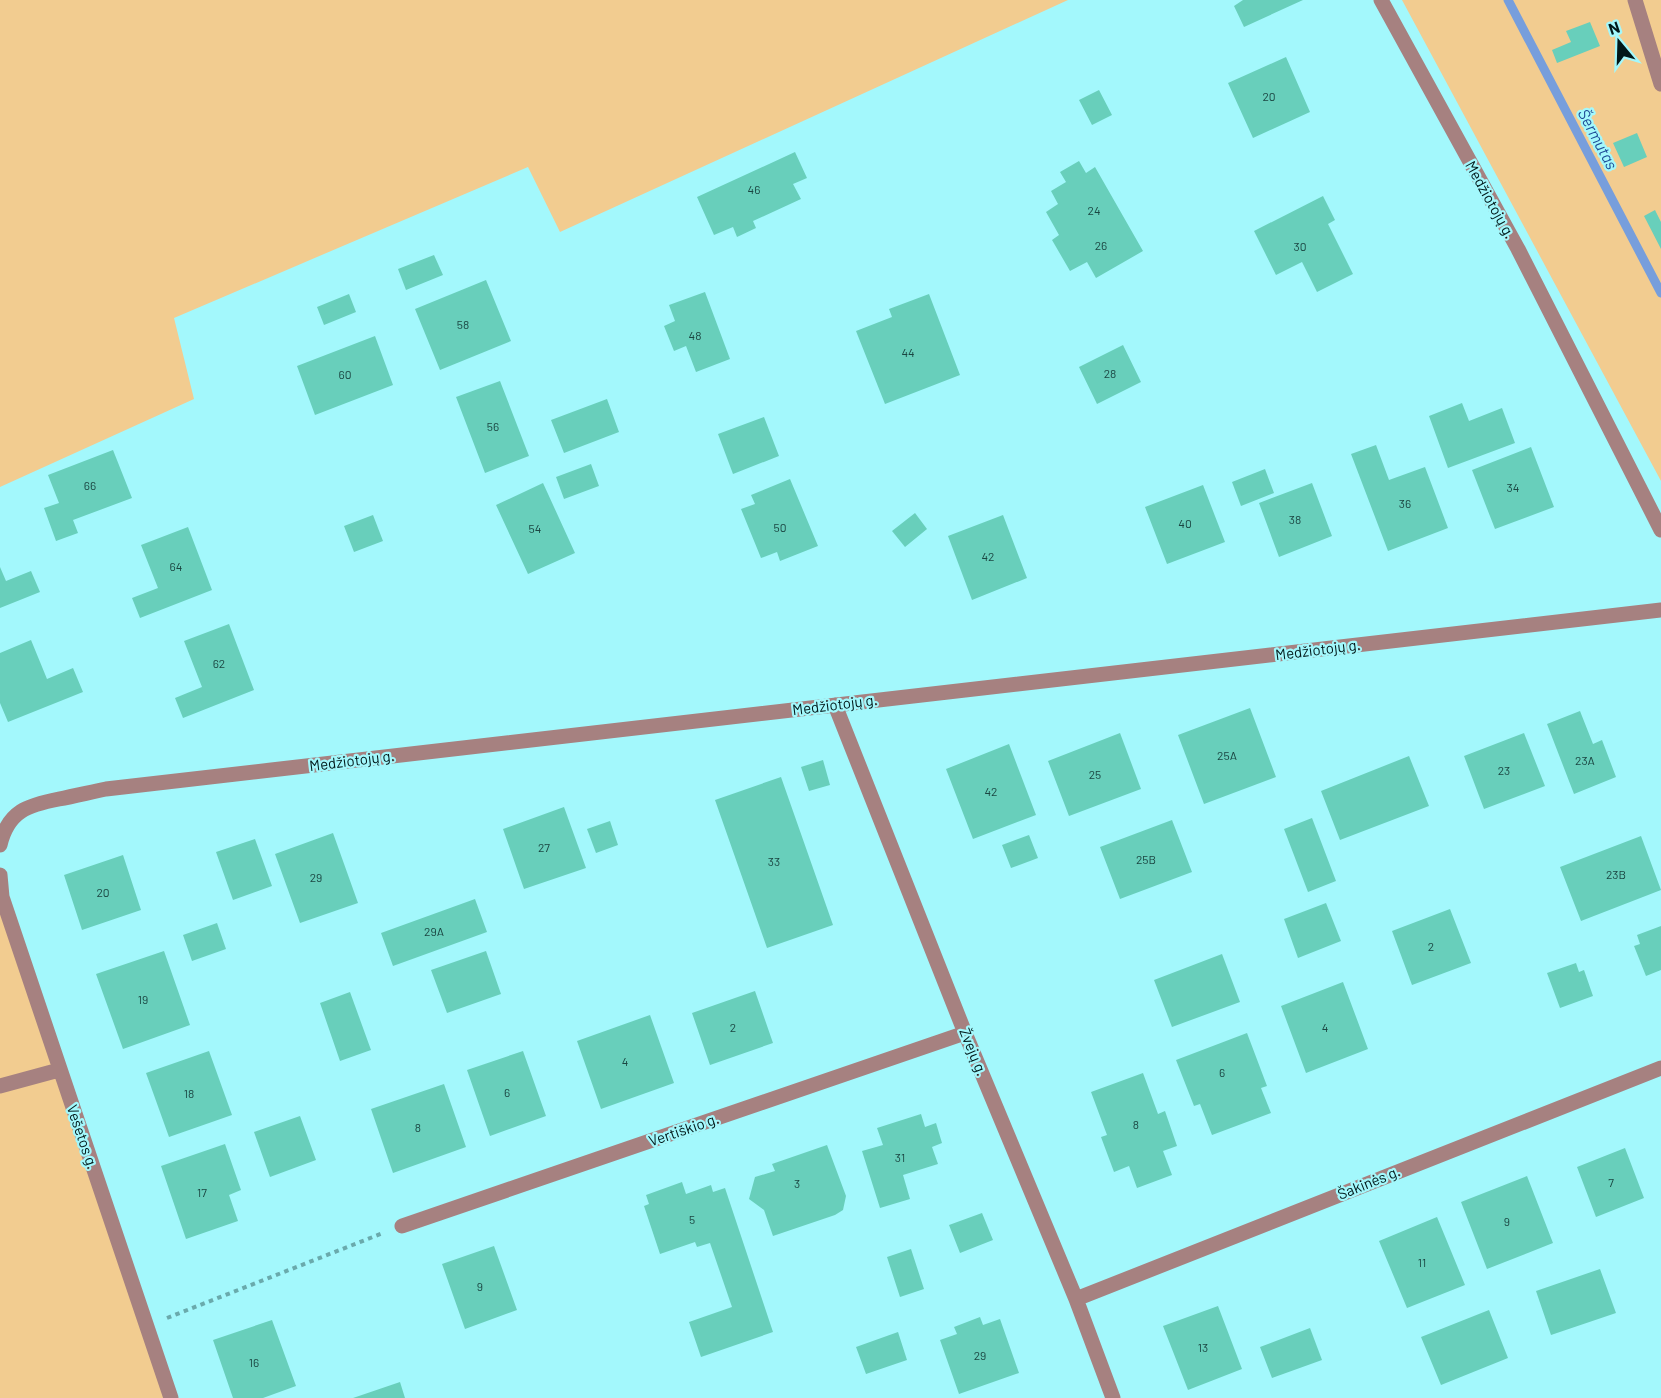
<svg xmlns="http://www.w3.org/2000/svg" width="1661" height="1398" viewBox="0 0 1661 1398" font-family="Barlow,sans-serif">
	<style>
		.green { fill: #f2cc90 }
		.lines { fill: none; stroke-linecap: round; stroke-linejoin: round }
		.stream { stroke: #779edc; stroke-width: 9 }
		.building { fill: #68cfbb }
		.path { stroke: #6aaaac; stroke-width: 4; stroke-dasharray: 4.5 4.5; stroke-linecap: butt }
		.minor { stroke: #a68180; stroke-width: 15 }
		.labels { text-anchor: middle; stroke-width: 4.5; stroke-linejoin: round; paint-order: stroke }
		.number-label { font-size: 12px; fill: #1b4642 }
		.street-label { font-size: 15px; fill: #011819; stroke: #a3f8fc }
		.water-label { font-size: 16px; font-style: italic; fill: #1f4d97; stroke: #a3f8fc }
	</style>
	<rect width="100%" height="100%" fill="#a3f8fc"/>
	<!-- green -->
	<path class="green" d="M0,0H1068L560,232L528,167L174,318L194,399L0,487Z
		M1402,0H1661V481Z
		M0,891L165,1398H0Z"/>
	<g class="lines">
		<!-- stream -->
		<path class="stream" d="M1508,0L1661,293"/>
	</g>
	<!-- building -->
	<path class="building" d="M1243,0H1303L1244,27L1234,6Z
		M1590,22L1600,46L1557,63L1552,50L1571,42L1566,31Z
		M1286,57L1310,112L1253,138L1228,83Z
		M1099,90L1112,115L1092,125L1079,100Z
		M1637,133L1647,157L1624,167L1613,143Z
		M795,152L807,178L793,184L801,199L753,221L756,228L737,237L733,227L714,235L697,197Z
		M1079,161L1086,173L1095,167L1143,251L1096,278L1087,262L1070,271L1052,240L1059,235L1046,212L1058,204L1051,191L1066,182L1060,172Z
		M1323,196L1335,220L1328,224L1353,274L1317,292L1302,262L1276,275L1254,231Z
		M1655,210L1661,222V249L1644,216Z
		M434,255L443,275L406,290L398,269Z
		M486,280L511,341L440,370L415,309Z
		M705,292L730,359L696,372L686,346L674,351L664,326L675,321L669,305Z
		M349,294L356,312L324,325L317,307Z
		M929,294L960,375L885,404L856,331L892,317L889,309Z
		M375,336L393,385L315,415L297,366Z
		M1123,345L1141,382L1097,404L1079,367Z
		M500,381L529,456L485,473L456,397Z
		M607,399L619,432L564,453L551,420Z
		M1462,403L1469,421L1502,408L1515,443L1448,468L1429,416Z
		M764,417L779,456L733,474L718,434Z
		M1376,445L1389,480L1425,467L1448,528L1388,551L1351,454Z
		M1531,447L1554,507L1495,529L1472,470Z
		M113,450L132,498L73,520L78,533L56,541L44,508L59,503L48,475Z
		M591,464L599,486L564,499L556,477Z
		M1265,469L1274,493L1241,506L1232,482Z
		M790,479L818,546L780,561L777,552L761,558L741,509L755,504L751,495Z
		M543,483L575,553L528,574L496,505Z
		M1312,483L1332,536L1279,557L1259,503Z
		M1203,485L1225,542L1167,564L1145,507Z
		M915,513L927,529L905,547L892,531Z
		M373,515L383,541L354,552L344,526Z
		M1003,515L1027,578L972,600L948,536Z
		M188,527L212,590L140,618L132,598L158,588L141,545Z
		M0,567L6,581L31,571L40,592L0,608Z
		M229,624L254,690L183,718L175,698L202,687L184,641Z
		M31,640L47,679L73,668L83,692L8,722L0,703V653Z
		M1250,708L1276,777L1204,804L1178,735Z
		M1580,711L1593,744L1602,740L1616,777L1574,794L1547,724Z
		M1120,733L1141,789L1069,816L1048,761Z
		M1524,733L1545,786L1484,809L1464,756Z
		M1009,744L1036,815L973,839L946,769Z
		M1409,756L1429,806L1340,840L1321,791Z
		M823,760L830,785L809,791L801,767Z
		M781,777L833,925L767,948L715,800Z
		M564,807L586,868L524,889L503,829Z
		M1312,818L1336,881L1308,892L1284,829Z
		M1172,820L1192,872L1120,899L1100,847Z
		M610,821L618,845L596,853L587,829Z
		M333,833L358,903L300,923L275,854Z
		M1029,835L1038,858L1011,868L1002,845Z
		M1641,836L1661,890L1581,921L1560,867Z
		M255,839L272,886L233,900L216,852Z
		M123,855L141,910L82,930L64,875Z
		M475,899L487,932L393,966L381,933Z
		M1326,903L1341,941L1298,958L1284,919Z
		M1450,909L1471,963L1412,985L1392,931Z
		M217,923L226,949L192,961L183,935Z
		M1661,926V970L1646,976L1634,946L1640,944L1637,935Z
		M164,951L190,1025L123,1049L96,974Z
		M486,951L501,994L447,1013L431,970Z
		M1222,954L1240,1002L1172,1027L1154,980Z
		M1576,963L1579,972L1584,970L1593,996L1560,1008L1547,973Z
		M1343,982L1368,1049L1306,1073L1281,1006Z
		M755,991L773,1043L710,1065L692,1013Z
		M350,992L371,1050L340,1061L320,1003Z
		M650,1015L674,1083L601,1109L577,1041Z
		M1247,1033L1267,1086L1261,1088L1271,1113L1212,1135L1200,1104L1194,1106L1176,1060Z
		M209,1051L232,1115L169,1137L146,1073Z
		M523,1051L546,1116L490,1136L467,1070Z
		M1143,1073L1158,1114L1165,1111L1177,1146L1163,1151L1172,1175L1137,1188L1129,1166L1114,1172L1101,1137L1107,1135L1091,1092Z
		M444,1084L466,1147L393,1173L371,1109Z
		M921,1114L925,1127L936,1123L942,1143L932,1147L938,1164L903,1175L910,1199L880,1208L862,1151L883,1145L877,1128Z
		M300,1116L316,1160L270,1177L254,1132Z
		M225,1144L241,1190L229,1195L238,1221L186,1239L161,1166Z
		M827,1145L846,1196L843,1210L835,1215L773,1236L764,1210L749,1199L755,1177L775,1171L772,1164Z
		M1625,1148L1644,1198L1596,1217L1577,1167Z
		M1527,1176L1553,1243L1487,1269L1461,1202Z
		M682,1182L686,1194L711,1185L713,1192L725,1188L773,1332L701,1357L689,1322L732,1307L710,1243L697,1247L695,1242L660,1254L644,1206L649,1204L646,1195Z
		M982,1213L993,1240L960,1253L949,1225Z
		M1437,1217L1465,1285L1407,1308L1379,1241Z
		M494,1246L517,1310L465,1329L442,1264Z
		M911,1249L924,1289L900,1297L887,1257Z
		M1600,1269L1616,1313L1551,1335L1536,1291Z
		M1218,1306L1242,1369L1188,1390L1163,1326Z
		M1489,1310L1508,1358L1441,1385L1421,1337Z
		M980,1317L983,1325L1000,1319L1019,1373L959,1394L940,1340L957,1334L954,1327Z
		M272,1320L296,1386L263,1398H233L213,1340Z
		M1310,1328L1322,1360L1272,1378L1260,1347Z
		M898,1332L907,1360L866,1374L856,1347Z
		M400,1382L405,1398H353Z"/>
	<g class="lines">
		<!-- path -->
		<path class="path" d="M167,1318L383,1233"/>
		<!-- minor -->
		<path class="minor" d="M1381,0L1518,249L1661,530
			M1635,0L1661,84
			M835,705L965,1033L1076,1299L1113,1398
			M0,845C8,811 28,805 59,799C75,796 91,792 106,789L1661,610
			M0,875L2,897L171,1398
			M0,1086L59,1070
			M402,1226L965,1033
			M1076,1299L1661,1068"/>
	</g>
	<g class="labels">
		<!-- number labels -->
		<g class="number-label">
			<text x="1269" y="101">20</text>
			<text x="754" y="194">46</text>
			<text x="1094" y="215">24</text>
			<text x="1101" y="250">26</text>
			<text x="1300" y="251">30</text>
			<text x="463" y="329">58</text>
			<text x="695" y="340">48</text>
			<text x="908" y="357">44</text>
			<text x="1110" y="378">28</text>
			<text x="345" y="379">60</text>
			<text x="493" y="431">56</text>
			<text x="90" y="490">66</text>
			<text x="1513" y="492">34</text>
			<text x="1405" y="508">36</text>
			<text x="1295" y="524">38</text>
			<text x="1185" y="528">40</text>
			<text x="780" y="532">50</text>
			<text x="535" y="533">54</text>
			<text x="988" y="561">42</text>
			<text x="176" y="571">64</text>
			<text x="219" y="668">62</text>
			<text x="1227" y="760">25A</text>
			<text x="1585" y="765">23A</text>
			<text x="1504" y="775">23</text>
			<text x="1095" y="779">25</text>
			<text x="991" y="796">42</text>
			<text x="544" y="852">27</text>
			<text x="1146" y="864">25B</text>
			<text x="774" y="866">33</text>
			<text x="1616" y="879">23B</text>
			<text x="316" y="882">29</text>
			<text x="103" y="897">20</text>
			<text x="434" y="936">29A</text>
			<text x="1431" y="951">2</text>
			<text x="143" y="1004">19</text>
			<text x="733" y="1032">2</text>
			<text x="1325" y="1032">4</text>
			<text x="625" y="1066">4</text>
			<text x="1222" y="1077">6</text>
			<text x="507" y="1097">6</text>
			<text x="189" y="1098">18</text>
			<text x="1136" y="1129">8</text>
			<text x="418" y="1132">8</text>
			<text x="900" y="1162">31</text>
			<text x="1611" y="1187">7</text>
			<text x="797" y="1188">3</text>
			<text x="202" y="1197">17</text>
			<text x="692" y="1224">5</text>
			<text x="1507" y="1226">9</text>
			<text x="1422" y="1267">11</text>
			<text x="480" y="1291">9</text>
			<text x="1203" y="1352">13</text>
			<text x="980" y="1360">29</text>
			<text x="254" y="1367">16</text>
		</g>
		<!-- street labels -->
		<g class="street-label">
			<text transform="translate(1490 200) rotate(61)" y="5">Medžiotojų g.</text>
			<text transform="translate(1318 650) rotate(-7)" y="5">Medžiotojų g.</text>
			<text transform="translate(835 705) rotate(-7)" y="5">Medžiotojų g.</text>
			<text transform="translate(352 761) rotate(-7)" y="5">Medžiotojų g.</text>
			<text transform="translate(973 1052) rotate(68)" y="5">Žvejų g.</text>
			<text transform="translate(684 1130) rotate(-19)" y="5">Vertiškio g.</text>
			<text transform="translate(82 1137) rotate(71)" y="5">Vešetos g.</text>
			<text transform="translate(1369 1183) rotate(-22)" y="5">Šakinės g.</text>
		</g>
		<!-- water labels -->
		<g class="water-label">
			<text transform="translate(1598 139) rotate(62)" y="6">Šermutas</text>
		</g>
	</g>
	<!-- north arrow -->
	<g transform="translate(1619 42) rotate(341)" stroke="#a3f8fc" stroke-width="4.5" paint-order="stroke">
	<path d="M0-4.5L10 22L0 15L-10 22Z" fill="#011819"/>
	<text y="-9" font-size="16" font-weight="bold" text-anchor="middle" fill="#011819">N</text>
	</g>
</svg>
